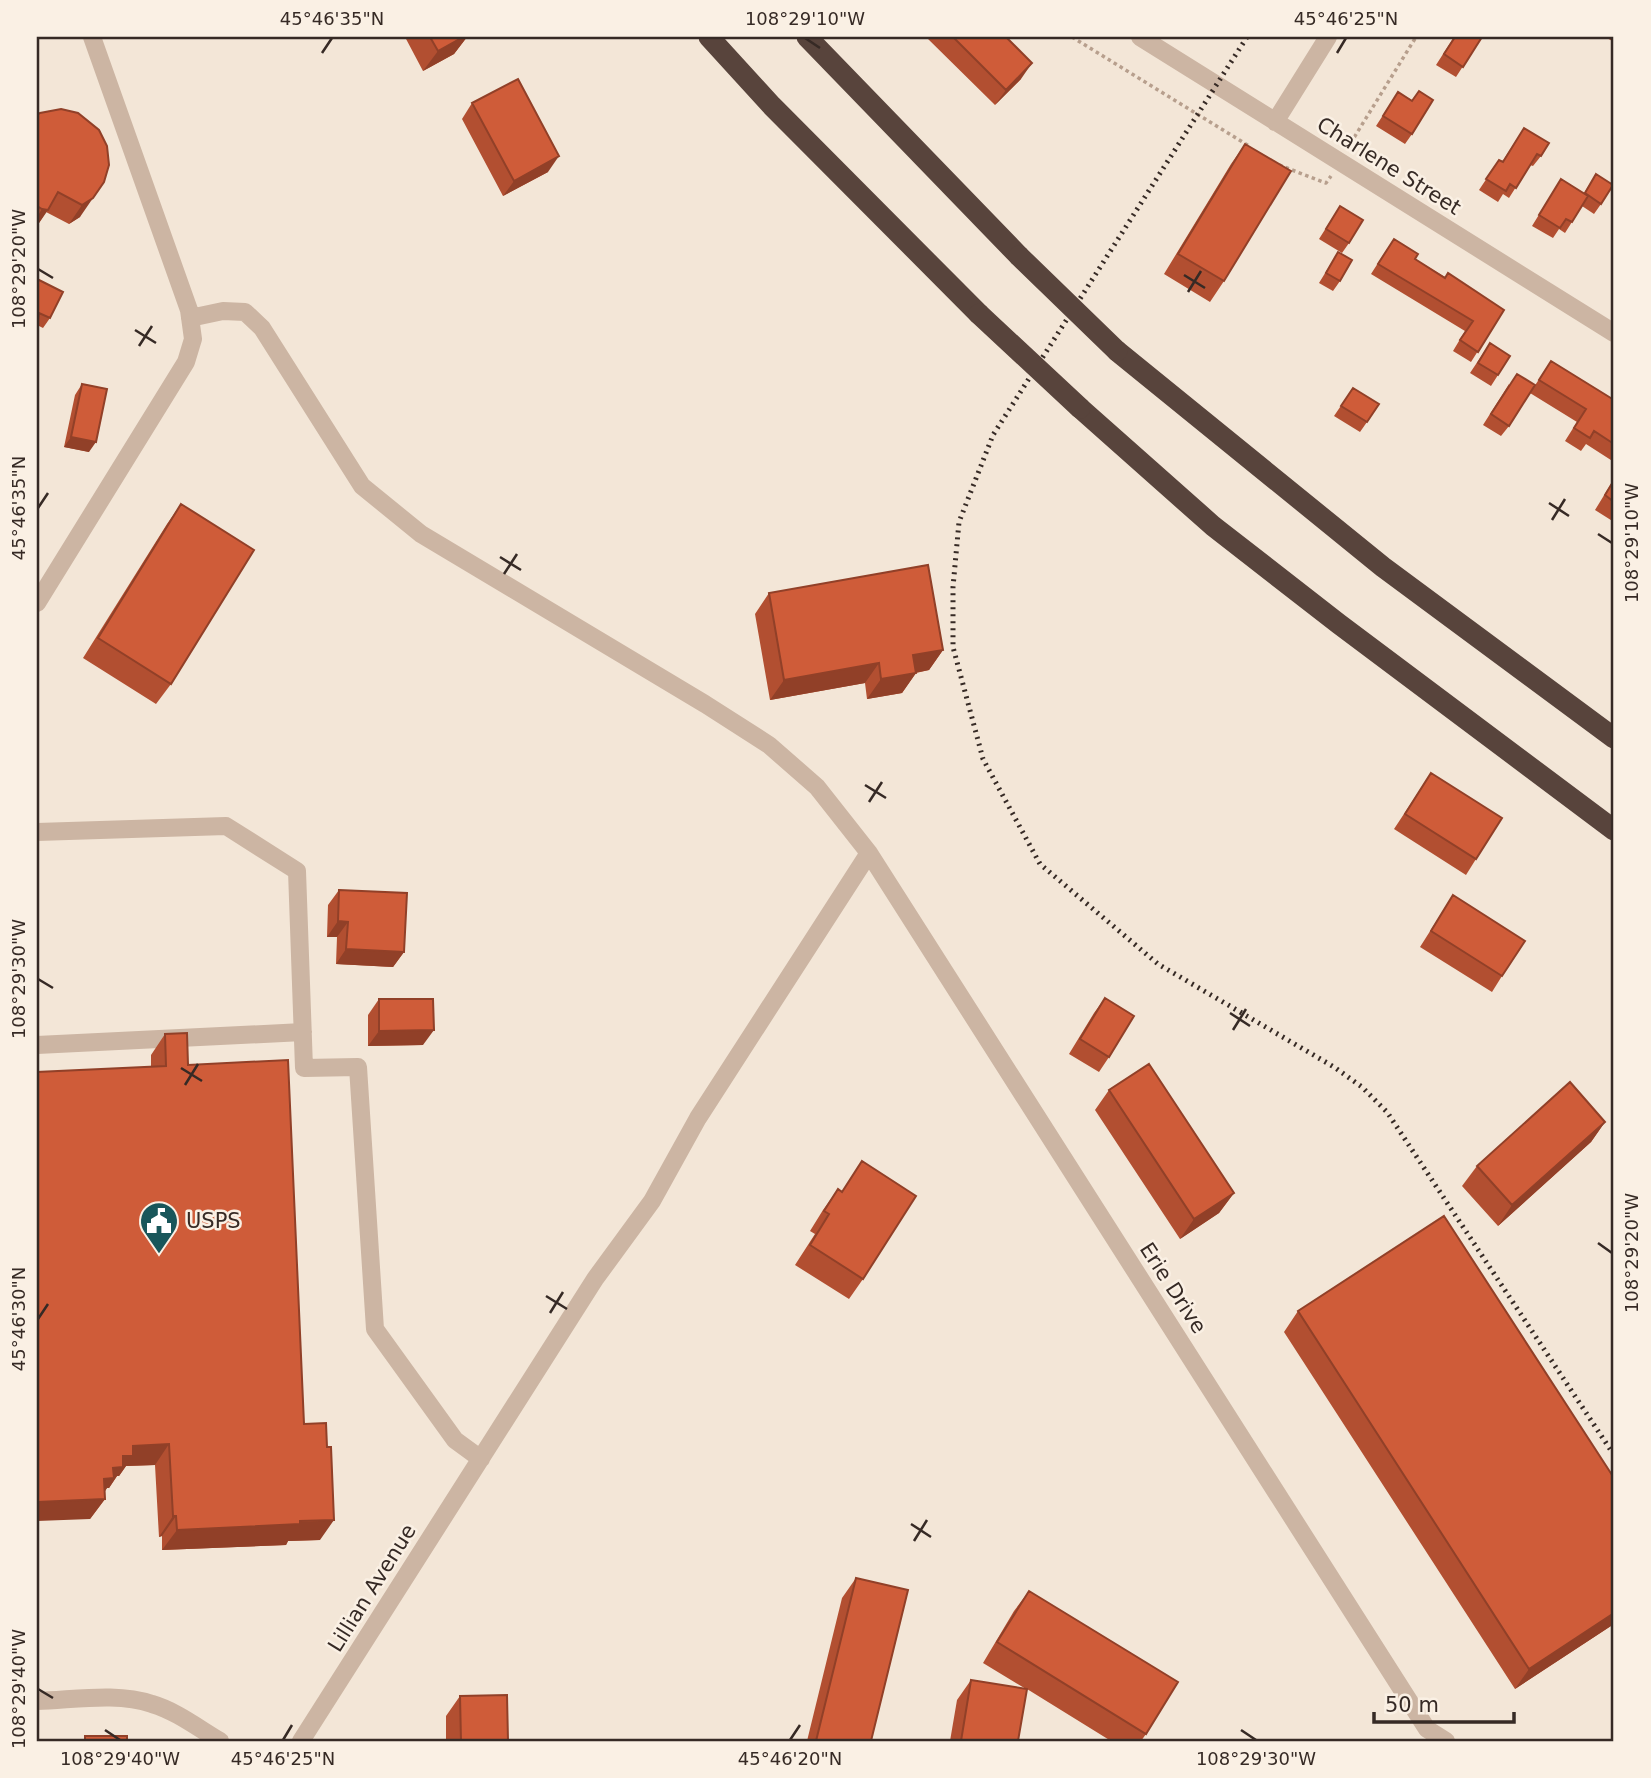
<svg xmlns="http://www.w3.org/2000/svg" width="1651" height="1778" viewBox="0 0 1651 1778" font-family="'DejaVu Sans',sans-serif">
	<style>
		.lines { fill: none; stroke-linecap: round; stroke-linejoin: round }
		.path { stroke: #b79f8d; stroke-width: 3.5; stroke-dasharray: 3.5 3.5; stroke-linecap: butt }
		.minor { stroke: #ccb5a3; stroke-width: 18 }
		.highway { stroke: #58443c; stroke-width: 21 }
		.rail { stroke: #362a25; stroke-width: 5; stroke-dasharray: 2 5; stroke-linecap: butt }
		.highway-bridge { stroke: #58443c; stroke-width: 21 }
		.wall { fill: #b24f31 }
		.shaded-wall { fill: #914028 }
		.building { fill: #cf5c39; stroke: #914028; stroke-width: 2 }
		.ticks { fill: none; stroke: #362a25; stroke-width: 2.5 }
		.labels { text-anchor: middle; stroke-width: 5; stroke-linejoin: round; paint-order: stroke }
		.street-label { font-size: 21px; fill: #362a25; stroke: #faf0e4 }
		.poi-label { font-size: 21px; fill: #362a25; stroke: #faf0e4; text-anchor: start }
		.neatline { fill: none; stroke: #362a25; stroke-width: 2.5 }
		.ticks-label { font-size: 18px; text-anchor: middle; fill: #362a25 }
	</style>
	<rect width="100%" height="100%" fill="#f3e6d7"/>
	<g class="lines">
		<!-- path -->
		<path class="path" d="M1072,37L1249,146
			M1347,149L1416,37
			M1279,165L1326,183L1331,176"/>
		<!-- minor -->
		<path class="minor" d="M1140,37L1614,333
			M1275,122L1328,37
			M190,318L223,311L245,312L262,328L362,486L421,534L705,704L769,745L817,787L869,853L1427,1729L1446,1741
			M37,603L186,362L193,339L189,310L92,37
			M37,832L226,826L297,871L304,1068L358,1067L375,1329L455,1440L481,1459
			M37,1045L303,1032
			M37,1701C74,1700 117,1692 152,1704C176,1711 198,1728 220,1741
			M301,1741L595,1279L652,1201L698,1118L869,853"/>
		<!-- highway -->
		<path class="highway" d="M709,37L772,106L979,314
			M807,37L1019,256
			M1117,351L1383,567L1614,738
			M1080,408L1213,526L1339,624L1614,830"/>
		<!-- rail -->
		<path class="rail" d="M1247,37L993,435L959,522L953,587V647L983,759L1040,864L1158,964L1334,1067L1362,1087L1387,1112L1614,1455"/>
		<!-- highway-bridge -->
		<path class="highway-bridge" d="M1019,256L1117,351
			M979,314L1080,408"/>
	</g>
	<!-- wall -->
	<path class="wall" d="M405,37H467L454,54L423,71Z
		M926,37H1006L1021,79L995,105Z
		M1454,37H1482L1456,77L1436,65Z
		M1605,37H1614V42Z
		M1419,91L1412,134L1405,144L1376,126L1398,92L1412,100Z
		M472,103L548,172L503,196L462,119Z
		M37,115L99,130L80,217L69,224L46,212L37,226Z
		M1524,128L1541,156L1533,166L1530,165L1509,198L1503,194L1498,202L1479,190L1499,160L1502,162Z
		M1245,144L1224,281L1210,302L1164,274L1231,164Z
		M1596,174L1601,204L1594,214L1582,206L1565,233L1559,229L1553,238L1532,226L1561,179L1584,193Z
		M1340,206L1349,243L1342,253L1319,239Z
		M1387,249L1415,259L1445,277L1504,310L1471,362L1453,351L1465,331L1371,274Z
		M1338,252L1340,281L1333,291L1319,283Z
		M37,280L50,318L43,328L37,325Z
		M1490,343L1498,375L1491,386L1470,373Z
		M1551,361L1614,400V462L1586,444L1581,451L1565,441L1577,422L1530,393Z
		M82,384L89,452L64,447L75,395Z
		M1509,384V426L1501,436L1483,425Z
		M1353,388L1367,422L1360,432L1334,416Z
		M1614,479V522L1595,510Z
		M181,504L171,684L156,704L83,658L167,524Z
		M769,593L943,650L929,670L916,673L902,693L867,699L865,683L770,700L755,614Z
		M1431,773L1476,859L1466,875L1394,829Z
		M339,890L404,952L393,967L336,964L337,937H327L328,905Z
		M1453,895L1502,976L1492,992L1420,947Z
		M1105,998L1109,1057L1099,1072L1069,1054L1094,1013Z
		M379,999L423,1045L368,1046V1015Z
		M165,1034L188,1065L304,1424L320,1540L288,1541L286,1545L162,1550V1536L159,1537L155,1465L126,1466L119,1476H117L109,1488H107L104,1492L105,1499L90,1519L151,1066V1055Z
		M1109,1090L1234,1193L1219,1213L1180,1239L1095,1110Z
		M1605,1122L1591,1142L1498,1226L1462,1186L1477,1166Z
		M862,1161L863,1279L849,1299L795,1265L815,1234L810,1231L823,1210L838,1189L842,1192Z
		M1298,1311L1614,1624L1515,1689L1284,1332Z
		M856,1578L871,1741H807L842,1598Z
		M1029,1591L1146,1734L1141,1741H1111L1027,1689L1018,1741H950L957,1700L971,1680L1026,1689L983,1663L1014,1611Z
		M460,1696L508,1741H446V1716Z"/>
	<!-- shaded-wall -->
	<path class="shaded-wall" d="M463,37H467L454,54L423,71L438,51Z
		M1032,63L1021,79L995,105L1006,90Z
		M559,156L548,172L503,196L514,181Z
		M104,182L80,217L69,224L82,205Z
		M42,209L48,210L37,226V217Z
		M71,437L96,442L89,452L64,447Z
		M943,650L929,670L899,676L913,655Z
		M879,663L865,683L770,700L784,680Z
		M916,673L902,693L867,699L881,679Z
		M338,921L348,922L337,937H327Z
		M346,949L404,952L393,967L336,964Z
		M434,1030L423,1045L368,1046L379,1031Z
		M1605,1122L1591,1142L1498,1226L1512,1205Z
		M1234,1193L1219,1213L1180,1239L1194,1219Z
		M169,1444L155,1465L126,1466L119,1476H117L109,1488H107L100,1499L104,1479L133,1446Z
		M105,1499L90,1519L37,1521V1502Z
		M173,1516H176L162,1536L159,1537Z
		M334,1520L320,1540L288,1541L286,1545L162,1550L177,1530Z
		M1614,1613V1624L1515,1689L1529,1669Z"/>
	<!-- building -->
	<path class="building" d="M430,37H463L438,51Z
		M953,37H1006L1032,63L1006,90Z
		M1455,37H1482L1463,67L1444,54Z
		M518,79L559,156L514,181L472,103Z
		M1419,91L1433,100L1412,134L1383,116L1398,92L1412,101Z
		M61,109L78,113L99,130L107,146L109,165L104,182L93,198L82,205L58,192L48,210L42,209L37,206V115L40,113Z
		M1524,128L1549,143L1541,156L1537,154L1516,188L1510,184L1506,191L1486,179L1499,160L1503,162Z
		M1245,144L1291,171L1224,281L1178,254Z
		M1596,174L1613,185L1601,204L1585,193Z
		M1561,179L1588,196L1572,222L1566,219L1560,228L1539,215Z
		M1340,206L1363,220L1349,243L1326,229Z
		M1394,239L1418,254L1415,259L1445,278L1448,273L1504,310L1478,352L1460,340L1473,321L1378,264Z
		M1338,252L1352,260L1340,281L1326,273Z
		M37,279L63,292L50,318L39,313L37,329Z
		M1490,343L1510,356L1498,375L1478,363Z
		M1551,361L1614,400V444L1594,431L1590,438L1574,428L1586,409L1539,380Z
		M1517,374L1535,385L1509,426L1491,414Z
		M82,384L107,389L96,442L71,437Z
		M1353,388L1379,404L1367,422L1341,406Z
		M1614,480V502L1605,495Z
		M181,504L254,550L171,684L98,638Z
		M928,565L943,650L913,655L916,673L881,679L879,663L784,680L769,593Z
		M1431,773L1502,818L1476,859L1405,814Z
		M339,890L407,893L404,952L346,949L348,922L338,921Z
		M1453,895L1525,941L1502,976L1431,931Z
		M1105,998L1134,1016L1109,1057L1080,1039Z
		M379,999H433L434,1030L379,1031Z
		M187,1033L188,1065L288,1060L304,1424L326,1423L327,1447H331L334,1520L300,1521V1524L177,1530L176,1516H173L169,1444L133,1446V1456H123V1467L113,1468L114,1478L104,1479L105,1499L37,1502V1072L166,1066L165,1034Z
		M1149,1064L1234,1193L1194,1219L1109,1090Z
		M1570,1082L1605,1122L1512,1205L1477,1166Z
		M862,1161L916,1196L863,1279L810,1245L829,1214L824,1211L838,1189L842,1192Z
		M1444,1216L1614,1478V1613L1529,1669L1298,1311Z
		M856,1578L908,1590L871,1741H816Z
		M1029,1591L1178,1682L1146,1734L997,1642Z
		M971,1680L1027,1689L1018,1741H961Z
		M507,1695L508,1741H461L460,1696Z
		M85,1736H127V1741H85Z"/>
	<!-- ticks -->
	<path class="ticks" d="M805,38L820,48M322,53L332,38M1337,53L1346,38M38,269L53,278M1184,275L1205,288M1188,292L1201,271M135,330L156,343M139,346L152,326M1549,503L1569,516M38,508L48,493M1552,520L1565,499M1598,534L1612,543M500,557L521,570M504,574L517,554M865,785L886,798M869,802L882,782M38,979L53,988M1230,1013L1250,1026M1233,1030L1246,1009M181,1068L202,1081M185,1085L198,1064M1598,1243L1612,1253M546,1296L567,1309M550,1313L563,1292M38,1319L48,1304M911,1524L931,1537M914,1541L927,1520M38,1689L53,1698M105,1730L120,1740M1241,1730L1256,1740M283,1740L292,1725M790,1740L800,1725"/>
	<!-- icons -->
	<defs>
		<symbol id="civic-pin" viewBox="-11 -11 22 30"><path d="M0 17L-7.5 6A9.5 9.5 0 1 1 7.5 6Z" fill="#18565a" stroke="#faf0e4"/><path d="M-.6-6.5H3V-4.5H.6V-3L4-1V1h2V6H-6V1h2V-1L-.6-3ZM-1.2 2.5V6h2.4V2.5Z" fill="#fff"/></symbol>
	</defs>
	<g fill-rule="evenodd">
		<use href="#civic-pin" x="137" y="1199" width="44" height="60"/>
	</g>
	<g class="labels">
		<!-- street labels -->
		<g class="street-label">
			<text transform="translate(1389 166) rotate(32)" y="7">Charlene Street</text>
			<text transform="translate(1173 1288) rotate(57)" y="7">Erie Drive</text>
			<text transform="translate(372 1588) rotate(-58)" y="7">Lillian Avenue</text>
		</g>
		<!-- poi labels -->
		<g class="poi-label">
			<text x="186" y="1228">USPS</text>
		</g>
	</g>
	<!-- border -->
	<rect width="1651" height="1778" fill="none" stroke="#faf0e4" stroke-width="77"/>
	<!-- scale -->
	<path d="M1374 1712v10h140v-10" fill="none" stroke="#362a25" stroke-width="3.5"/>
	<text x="1385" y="1712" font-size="21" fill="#362a25" stroke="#faf0e4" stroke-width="5" paint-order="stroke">50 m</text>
	<rect x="38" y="38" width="1574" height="1702" class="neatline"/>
	<g class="ticks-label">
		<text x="332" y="25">45°46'35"N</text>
		<text x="805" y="25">108°29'10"W</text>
		<text x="1346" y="25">45°46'25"N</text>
		<text transform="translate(19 269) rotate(-90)" y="6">108°29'20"W</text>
		<text transform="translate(19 508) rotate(-90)" y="6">45°46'35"N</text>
		<text transform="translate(1632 543) rotate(-90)" y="6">108°29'10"W</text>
		<text transform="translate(19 979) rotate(-90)" y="6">108°29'30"W</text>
		<text transform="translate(1632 1253) rotate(-90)" y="6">108°29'20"W</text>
		<text transform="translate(19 1319) rotate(-90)" y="6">45°46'30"N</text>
		<text transform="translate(19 1689) rotate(-90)" y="6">108°29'40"W</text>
		<text x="120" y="1765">108°29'40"W</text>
		<text x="283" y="1765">45°46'25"N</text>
		<text x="790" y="1765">45°46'20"N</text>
		<text x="1256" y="1765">108°29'30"W</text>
	</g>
</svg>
